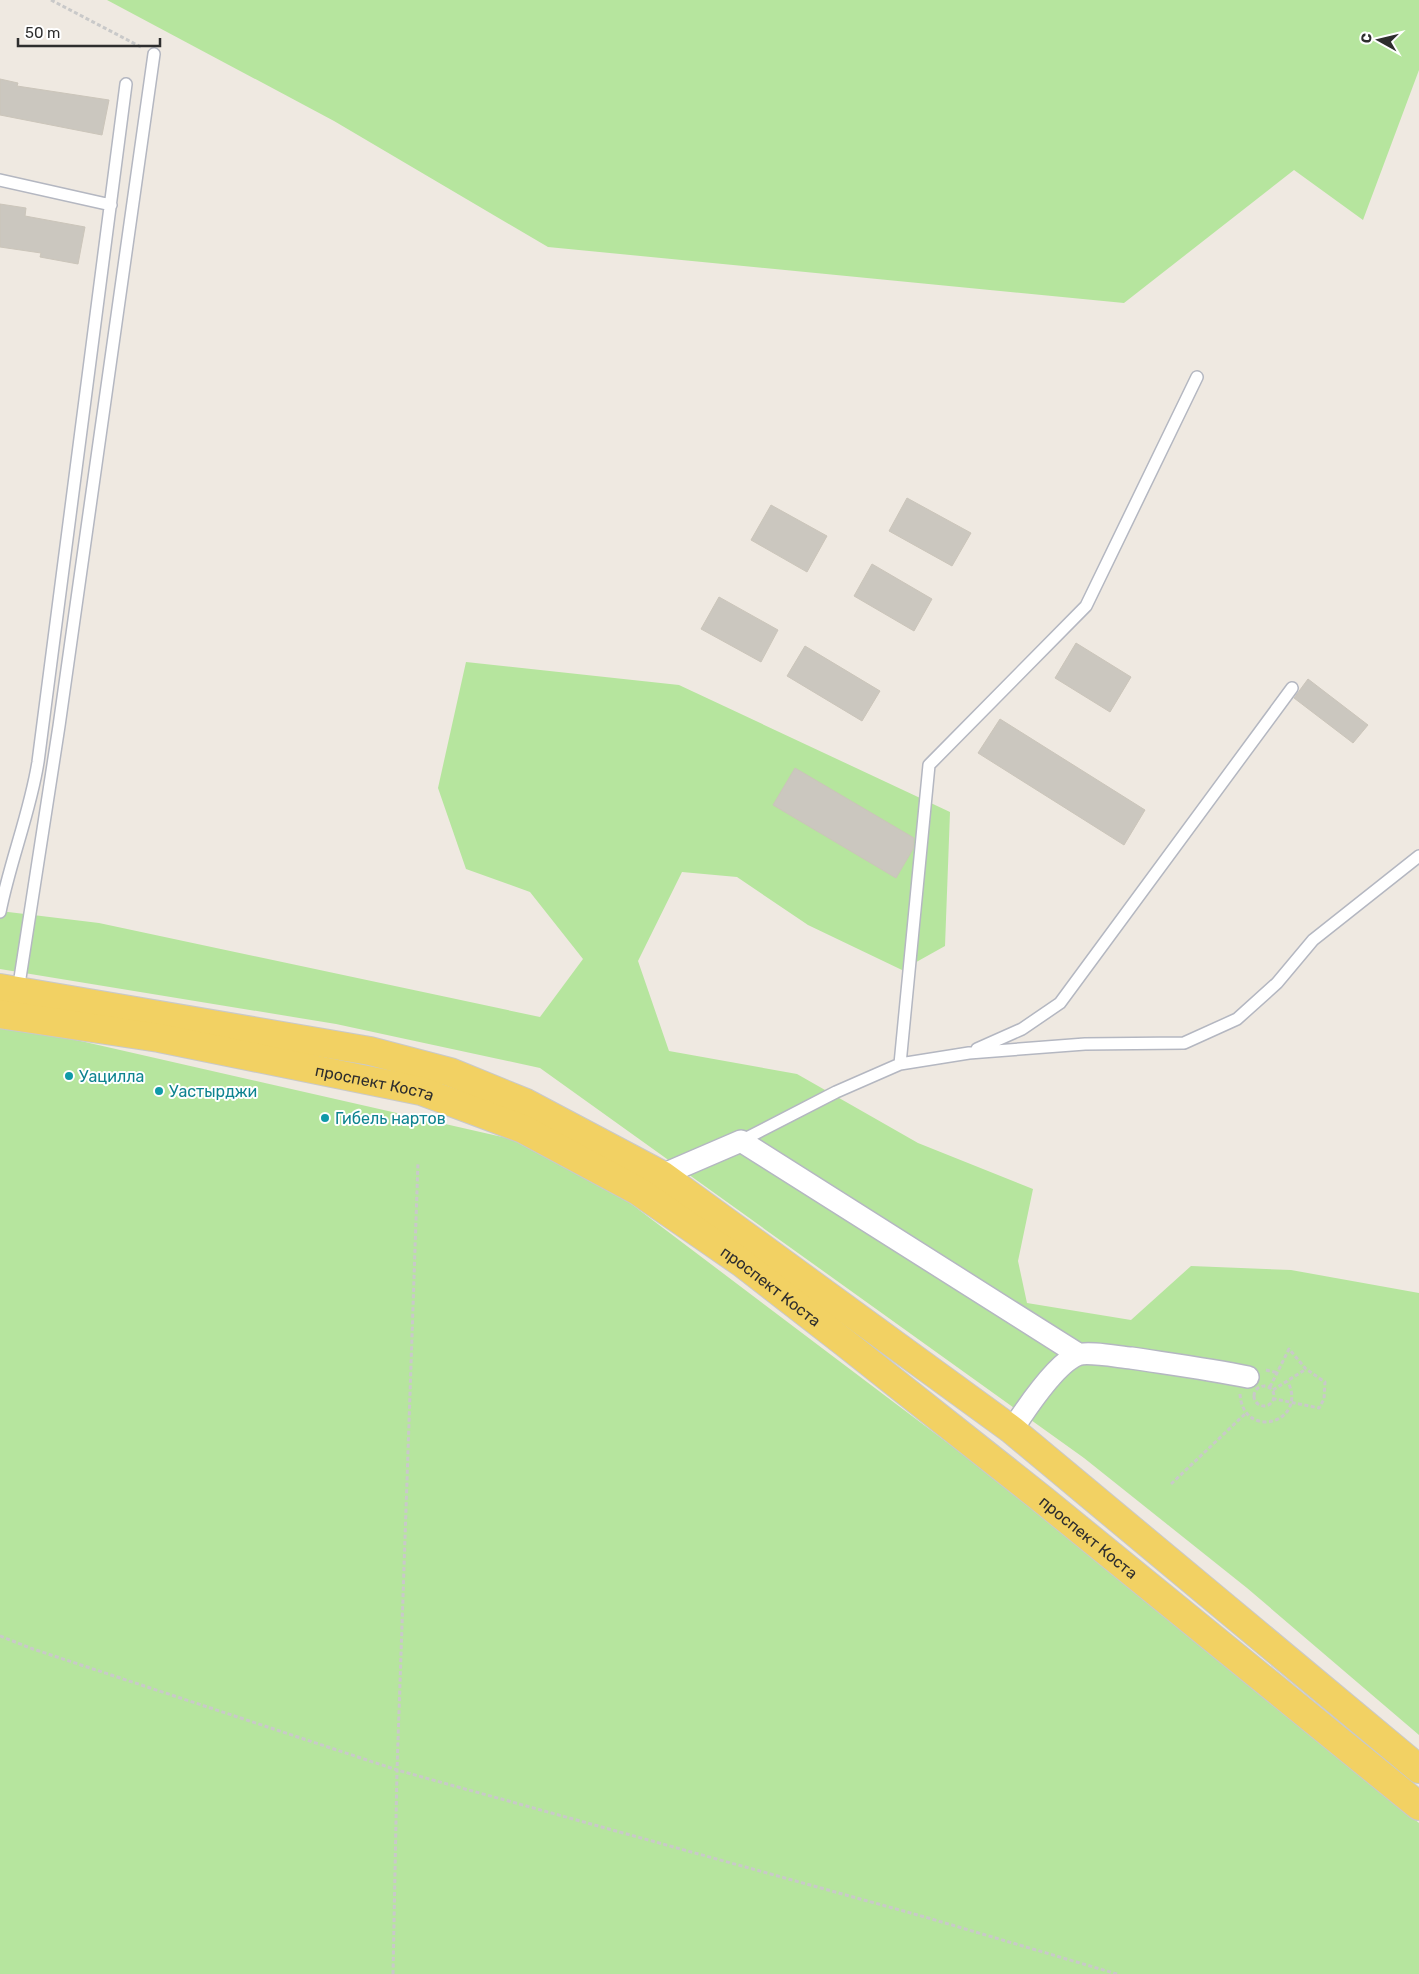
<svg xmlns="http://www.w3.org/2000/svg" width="1419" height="1974" viewBox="0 0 1419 1974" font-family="Rubik,sans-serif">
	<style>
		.green { fill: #b6e59e }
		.building { fill: #cbc7bf; stroke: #cbc5ba }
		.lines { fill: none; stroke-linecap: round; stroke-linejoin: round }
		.service-casing { stroke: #b4b7c1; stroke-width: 14 }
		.minor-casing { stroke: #b4b7c1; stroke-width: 24 }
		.primary-casing { stroke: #c9c9c9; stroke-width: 30 }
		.path { stroke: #c9c9c9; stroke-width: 3; stroke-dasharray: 4 2.5; stroke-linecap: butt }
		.service { stroke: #fff; stroke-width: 11 }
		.minor { stroke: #fff; stroke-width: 21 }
		.primary { stroke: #f2d163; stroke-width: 28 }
		.culture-dot { fill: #0f9aa8; stroke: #fff; stroke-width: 2 }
		.labels { text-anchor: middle; stroke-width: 4; stroke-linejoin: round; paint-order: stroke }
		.culture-label { font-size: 16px; fill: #0d838f; stroke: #fff; text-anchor: start }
		.street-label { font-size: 16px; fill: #2e2e2e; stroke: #fff }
	</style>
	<rect width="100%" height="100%" fill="#efe9e1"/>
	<!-- green -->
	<path class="green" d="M107,0H1419V70L1363,220L1294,170L1124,303L548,247L334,121Z
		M466,662L679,685L950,812L945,946L902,970L808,925L737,877L682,872L638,961L669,1051L797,1074L918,1143L1033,1189L1018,1261L1027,1303L1131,1320L1191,1266L1291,1270L1419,1293V1735L1247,1588L1084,1458L540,1068L336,1024L0,969V911L99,923L540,1017L583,959L530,892L466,869L438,788Z
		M0,1025L50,1034L511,1139L630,1203L1014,1493L1419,1823V1974H0Z"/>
	<!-- building -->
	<path class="building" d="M0,79L18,83L17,86L109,100L102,135L0,115Z
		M0,204L26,208L25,216L85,227L78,264L40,257L41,253L0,247Z
		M907,498L971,533L952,566L889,531Z
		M771,505L827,536L807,572L751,540Z
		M872,564L932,599L914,631L854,596Z
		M719,597L778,630L761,662L701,629Z
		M1076,643L1131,677L1110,712L1055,678Z
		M805,646L880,691L862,721L787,676Z
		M1308,679L1368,725L1353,743L1294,698Z
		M1000,719L1145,810L1124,845L978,753Z
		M795,768L914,838L913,849L896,878L773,805Z"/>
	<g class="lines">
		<defs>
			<path id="service" d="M0,180L111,205
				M0,912C10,861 30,813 38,762L126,84
				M18,991L59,726L154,54
				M977,1049L1022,1029L1060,1003L1292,688
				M900,1064L929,765L1086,606L1197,377
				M741,1141L836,1092L900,1064L969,1053L1085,1044L1184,1043L1237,1019L1277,983L1313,940L1419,856"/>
			<path id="minor" d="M662,1175L741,1141L1078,1354
				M1012,1430C1025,1410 1056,1364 1077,1355C1087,1351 1119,1357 1131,1358C1170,1364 1209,1369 1248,1377"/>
			<g id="primary">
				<path d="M0,988L370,1051L450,1072L526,1103L662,1175L1012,1430L1419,1769"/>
				<path id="s1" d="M0,1014L159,1038L421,1091L523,1129L638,1191L742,1263L845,1343L1042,1499L1419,1806"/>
			</g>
		</defs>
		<!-- service casing -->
		<use href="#service" class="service-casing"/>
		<!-- minor casing -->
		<use href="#minor" class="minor-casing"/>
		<!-- primary casing -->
		<use href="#primary" class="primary-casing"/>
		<!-- path -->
		<path class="path" d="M51,0L141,47
			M1266,1370L1278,1373
			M1254 1396a10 10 0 1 1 20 0a10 10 0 1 1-20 0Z
			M1270,1387L1289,1349L1306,1369L1325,1382L1324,1399L1319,1408L1275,1399
			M1273,1390L1306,1369
			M1240,1394C1243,1441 1308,1423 1288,1382
			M1171,1484L1246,1413
			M0,1636L33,1649L397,1770L925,1917L1117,1974
			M393,1974L397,1770L418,1162"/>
		<!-- service -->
		<use href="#service" class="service"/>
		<!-- minor -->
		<use href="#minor" class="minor"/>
		<!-- primary -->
		<use href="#primary" class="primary"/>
	</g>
	<!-- markers -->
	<g class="culture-dot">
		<circle cx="69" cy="1076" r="5"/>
		<circle cx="159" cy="1091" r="5"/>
		<circle cx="325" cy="1118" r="5"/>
	</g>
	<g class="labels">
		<!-- culture labels -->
		<g class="culture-label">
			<text x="79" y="1082">Уацилла</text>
			<text x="169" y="1097">Уастырджи</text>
			<text x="335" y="1124">Гибель нартов</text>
		</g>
		<!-- street labels -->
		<g class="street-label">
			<text dy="6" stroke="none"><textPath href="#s1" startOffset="381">проспект Коста</textPath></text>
			<text dy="6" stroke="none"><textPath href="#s1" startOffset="831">проспект Коста</textPath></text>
			<text dy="6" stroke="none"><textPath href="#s1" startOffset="1236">проспект Коста</textPath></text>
		</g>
	</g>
	<!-- north arrow -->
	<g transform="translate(1379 40) rotate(278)" stroke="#ffffff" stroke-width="4" paint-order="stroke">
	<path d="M0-4L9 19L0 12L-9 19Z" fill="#2e2e2e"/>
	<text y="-8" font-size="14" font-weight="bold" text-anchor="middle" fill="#2e2e2e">С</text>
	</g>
	<!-- scale -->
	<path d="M18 38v8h142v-8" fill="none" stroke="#2e2e2e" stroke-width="2.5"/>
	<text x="25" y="38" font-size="15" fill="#2e2e2e" stroke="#ffffff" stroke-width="4" paint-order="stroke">50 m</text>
</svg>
